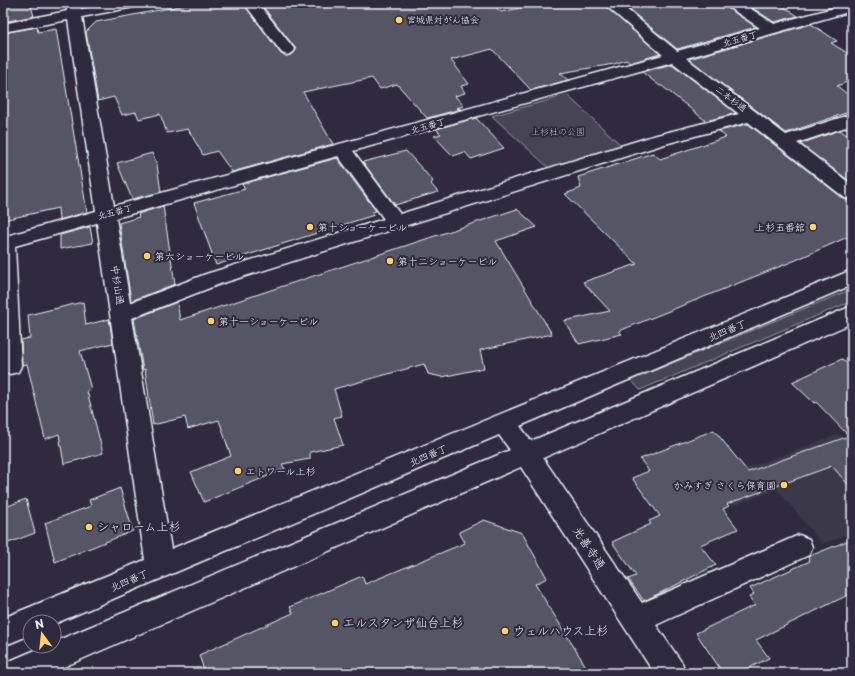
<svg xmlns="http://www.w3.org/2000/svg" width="855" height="676" viewBox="0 0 855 676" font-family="'Playpen Sans','Klee One',sans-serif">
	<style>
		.built { fill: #3b3749 }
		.green { fill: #464455; stroke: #979aa6 }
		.building { fill: #575565; stroke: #e8f1f8 }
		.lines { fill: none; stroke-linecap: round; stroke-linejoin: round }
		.minor-casing { stroke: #e8f1f8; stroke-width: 3 }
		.minor { fill: #2f2a3d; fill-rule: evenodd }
		.poi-dot { fill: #ffd166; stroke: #2f2a3d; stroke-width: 1.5 }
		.labels { text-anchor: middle; stroke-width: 4; stroke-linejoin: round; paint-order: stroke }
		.far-poi-label { font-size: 9px; fill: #e8f1f8; stroke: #2f2a3d; text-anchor: start }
		.far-street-label { font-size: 9px; fill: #e8f1f8; stroke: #2f2a3d }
		.far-park-label { font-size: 9px; fill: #afb4bf; stroke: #2f2a3d }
		.poi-label { font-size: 10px; fill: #e8f1f8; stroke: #2f2a3d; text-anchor: start }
		.street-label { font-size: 10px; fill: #e8f1f8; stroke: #2f2a3d }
		.near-poi-label { font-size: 12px; fill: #e8f1f8; stroke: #2f2a3d; text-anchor: start }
		.near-street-label { font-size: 12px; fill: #e8f1f8; stroke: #2f2a3d }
	</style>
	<rect width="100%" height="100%" fill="#2f2a3d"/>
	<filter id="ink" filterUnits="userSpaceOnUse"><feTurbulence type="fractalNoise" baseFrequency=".025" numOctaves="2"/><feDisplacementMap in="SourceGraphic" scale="8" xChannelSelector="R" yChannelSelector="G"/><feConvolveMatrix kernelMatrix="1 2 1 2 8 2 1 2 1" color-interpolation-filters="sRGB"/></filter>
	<g filter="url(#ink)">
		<!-- built -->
		<path class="built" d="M839,434L852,448V533L822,544L777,489L733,506L714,480Z"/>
		<!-- green -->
		<path class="green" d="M567,95L623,147L550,169L492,116Z
			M852,289V301L640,390L631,380Z"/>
		<!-- building -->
		<path class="building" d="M3,3H30L34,16L3,22Z
			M196,3H243L281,54L286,56L293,54L296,49L260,3H297L300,7L321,3H491L501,12L543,3H602L660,54L630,63L626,60L614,64L560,73L568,80L531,90L492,49L451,60L469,84L461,86L465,93L455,96L464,106L456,108L461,109L427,118L397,84L380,89L372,78L303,92L333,144L232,172L217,151L203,155L188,129L167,133L160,114L139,119L136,112L122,115L114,97L98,101L86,32L96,22Z
			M621,3H724L726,7L756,27L677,49Z
			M745,3H778L798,16L774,22Z
			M811,24L837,41L831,43L852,56V80L837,86L852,98V111L786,133L689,59Z
			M37,27L38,32L56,29L87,212L59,220L58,208L3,220V33Z
			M672,64L736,113L706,121L662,86H660L642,72Z
			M476,118L504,148L471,159L465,152L453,156L434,136L441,134L436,129Z
			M748,124L844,199L852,201V235L796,260L619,331L622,334L579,344L564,321L610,311L583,282L637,264L565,194L581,188L578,177L653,153L660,159L726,137L719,131Z
			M840,130L852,139V183L800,144Z
			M406,151L433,181L431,184L438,192L395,205L363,162Z
			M152,153L157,165L161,192L132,199L117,163Z
			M337,158L376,211L372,212L374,215L216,265L194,203L245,189L242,184Z
			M163,206L175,284L131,301L119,223L139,217L138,214Z
			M517,209L537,227L496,241L552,334L480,350L484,368L442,377L428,374L424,364L334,389L342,416L334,418L343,445L310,452V459L282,464L285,469L204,502L191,472L231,456L219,420L188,429L185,417L153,425L145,369L143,370L134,319L177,302L180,320Z
			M90,227L93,243L60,249V235Z
			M83,302L86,325L109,319L113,343L80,351L91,389L87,391L103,453L64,464L59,434L45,439L27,364L22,365L21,340L30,338L28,315Z
			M842,359L852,368V489L832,466L727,504L729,506L723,509L738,529L700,545L716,565L644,601L628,579L636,576L612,542L651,524L649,521L660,516L632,478L649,471L640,459L714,430L748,472L849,436L816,402L814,403L792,382Z
			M120,488L133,531L55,562L45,523L91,506L89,500Z
			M26,499L35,533L3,545V508Z
			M484,520L522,533L547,578L535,584L590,673H205L199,655L293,613L290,607L362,576L365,584L465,543L459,532Z
			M852,539V593L756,640L769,658L739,673H723L696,633L755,605L749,597L754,594L750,588L810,561L808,557L810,556Z"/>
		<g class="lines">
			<defs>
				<path id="minor" d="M66,3H80L81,9L112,3H141L139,6L134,7L82,17L114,206L663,55L603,3H619L677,51L760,28L727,6L725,3H742L774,24L852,3V11L686,58L786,135L852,114V125L797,143L852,185V200L845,198L748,122L665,144L220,284L132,318L171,549L852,270V285L520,426L531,441L852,306V323L543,458L642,603L799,535L809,539L812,547L809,555L656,625L682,663L686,673H654L521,467L50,673H3L5,663L45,646H54V642L510,450L499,435L54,624V622H30V635L3,646V618L145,560L97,223L15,246L21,366L18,372L10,374L3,372V237L96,211L68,20L3,32V24L67,11ZM672,62L739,114L653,136L400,214L353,151ZM338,156L384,219L206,274L130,303L116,218Z
					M244,3H258L295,50L292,53L287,55L282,53Z"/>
			</defs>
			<!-- minor casing -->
			<use href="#minor" class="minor-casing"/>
			<!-- minor -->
			<use href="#minor" class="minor"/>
		</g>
	</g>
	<!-- markers -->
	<g class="poi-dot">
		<circle cx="399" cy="20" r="4"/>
		<circle cx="310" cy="227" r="4"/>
		<circle cx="813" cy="227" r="4"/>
		<circle cx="147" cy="256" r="4"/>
		<circle cx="390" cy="261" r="4"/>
		<circle cx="211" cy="321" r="4"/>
		<circle cx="238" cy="471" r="4"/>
		<circle cx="784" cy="485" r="4"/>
		<circle cx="89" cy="527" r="4"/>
		<circle cx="335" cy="623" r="4"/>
		<circle cx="505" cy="631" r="4"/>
	</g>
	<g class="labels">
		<!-- far-poi labels -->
		<g class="far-poi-label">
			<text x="407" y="23">宮城県対がん協会</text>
		</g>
		<!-- far-street labels -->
		<g class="far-street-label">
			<text transform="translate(740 39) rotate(-16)" y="3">北五番丁</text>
			<text transform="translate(731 99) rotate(37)" y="3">二本杉通</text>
			<text transform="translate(428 126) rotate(-16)" y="3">北五番丁</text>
			<text transform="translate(115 212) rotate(-15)" y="3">北五番丁</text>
		</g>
		<!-- far-park labels -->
		<g class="far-park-label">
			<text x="558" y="135">上杉杜の公園</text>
		</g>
		<!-- poi labels -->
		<g class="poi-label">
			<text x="318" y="231">第十ショーケービル</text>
			<text x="805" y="231" text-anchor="end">上杉五番舘</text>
			<text x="155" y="260">第六ショーケービル</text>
			<text x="398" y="265">第十二ショーケービル</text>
			<text x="219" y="325">第十一ショーケービル</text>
			<text x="246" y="475">エトワール上杉</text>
			<text x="776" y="489" text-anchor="end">かみすぎ さくら保育園</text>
		</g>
		<!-- street labels -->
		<g class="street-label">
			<text transform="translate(118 285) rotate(81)" y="4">中杉山通</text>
			<text transform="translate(727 330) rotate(-23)" y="4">北四番丁</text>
			<text transform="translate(428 455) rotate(-23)" y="4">北四番丁</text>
			<text transform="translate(129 580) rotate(-23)" y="4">北四番丁</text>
		</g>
		<!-- near-poi labels -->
		<g class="near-poi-label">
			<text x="97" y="531">シャローム上杉</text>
			<text x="343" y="627">エルスタンザ仙台上杉</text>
			<text x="513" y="635">ウェルハウス上杉</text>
		</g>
		<!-- near-street labels -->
		<g class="near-street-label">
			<text transform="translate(589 548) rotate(57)" y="4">光善寺通</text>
		</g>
	</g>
	<!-- margin -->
	<rect width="855" height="676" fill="none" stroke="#2f2a3d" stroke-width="16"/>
	<rect x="8" y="8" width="839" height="660" fill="none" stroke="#e8f1f8" stroke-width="1.5" filter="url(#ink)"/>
	<!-- north arrow -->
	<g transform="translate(42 634) rotate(345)"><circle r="19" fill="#2f2a3d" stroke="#797a88"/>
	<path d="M0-3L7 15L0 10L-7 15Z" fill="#ffd166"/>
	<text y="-6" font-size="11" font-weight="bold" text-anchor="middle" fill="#e8f1f8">N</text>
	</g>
</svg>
